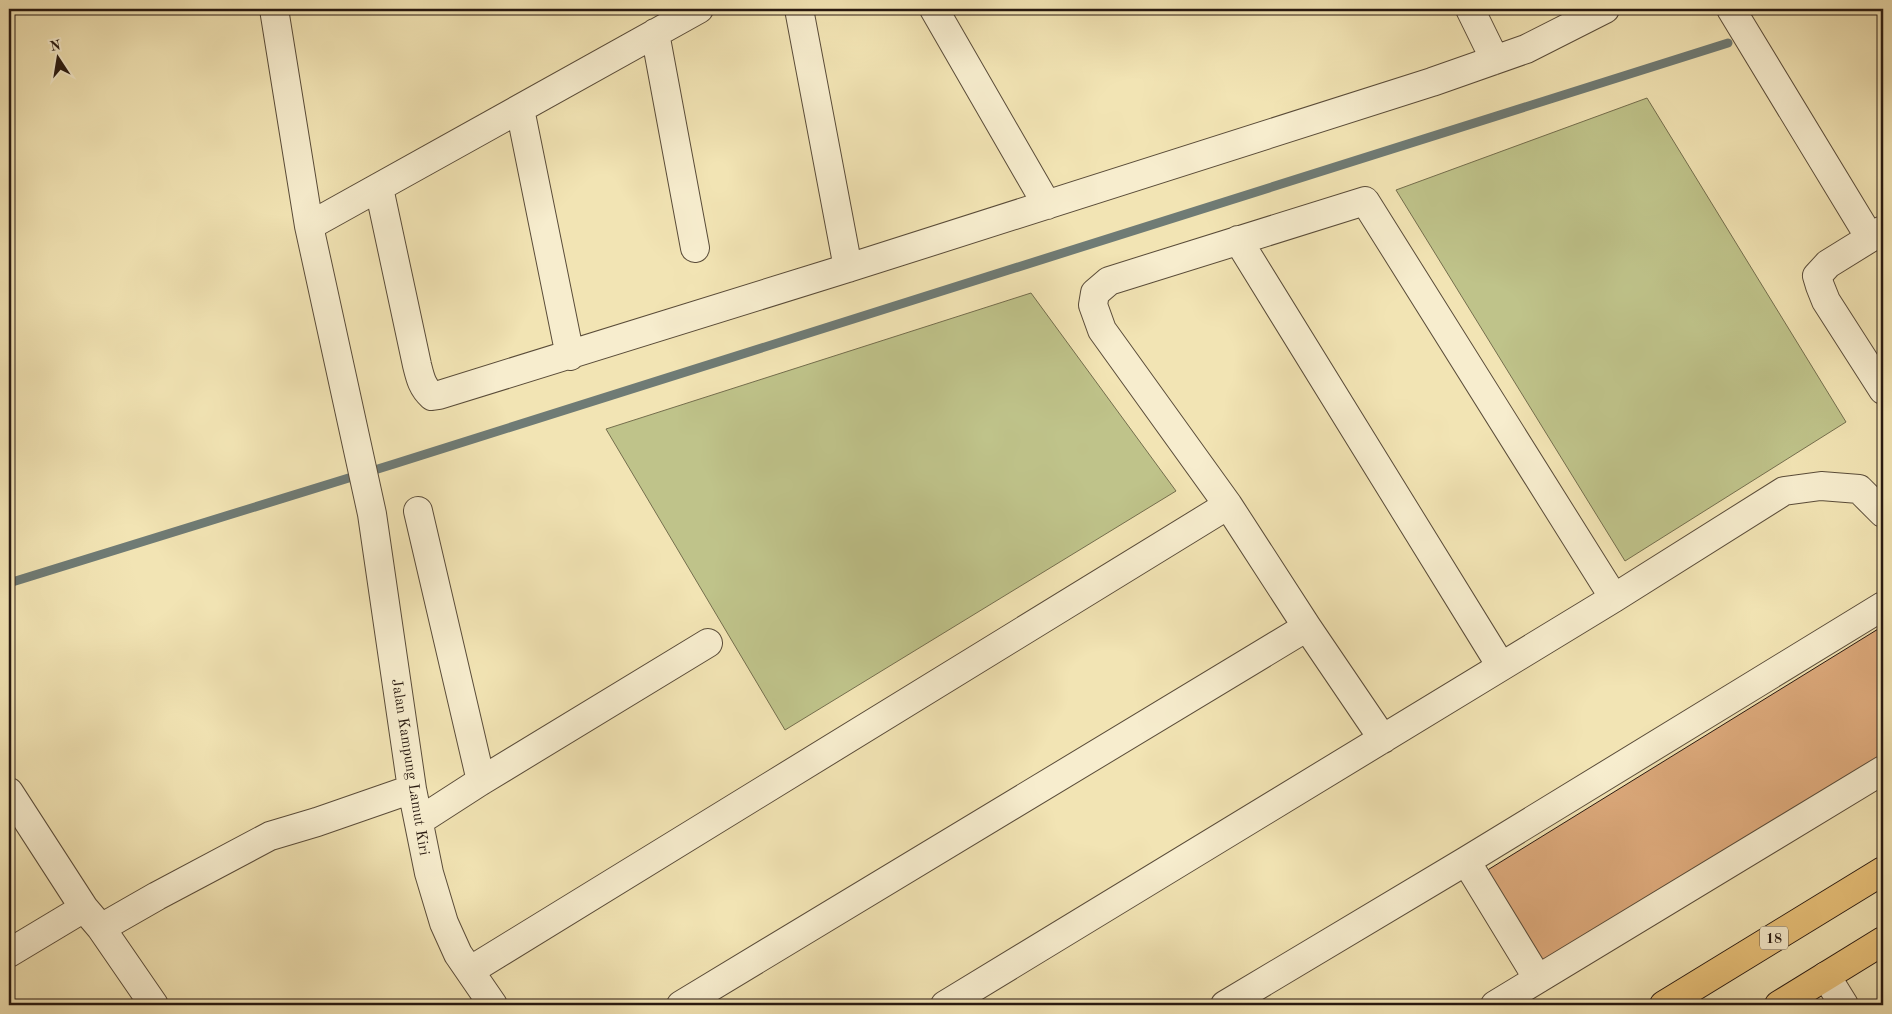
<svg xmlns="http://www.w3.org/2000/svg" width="1892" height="1014" viewBox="0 0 1892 1014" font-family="'Old Standard TT',serif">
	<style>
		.green { fill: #bfc38a; stroke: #746e4d }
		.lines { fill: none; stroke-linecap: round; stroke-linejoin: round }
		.stream { stroke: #6f7b75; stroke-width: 9 }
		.building { fill: #ddaa7c; stroke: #281910 }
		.minor-casing { stroke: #5a4c39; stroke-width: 30 }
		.major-casing { stroke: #281910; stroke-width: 30 }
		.minor { stroke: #f7edce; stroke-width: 28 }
		.major { stroke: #e9c27a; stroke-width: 28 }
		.labels { text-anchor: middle; stroke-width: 5; stroke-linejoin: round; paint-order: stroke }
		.shield { fill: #f7edce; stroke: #665949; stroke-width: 1 }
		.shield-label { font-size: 14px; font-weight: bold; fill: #281910 }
		.street-label { font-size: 15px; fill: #281910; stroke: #f7edce }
	</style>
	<rect width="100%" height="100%" fill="#f2e4b4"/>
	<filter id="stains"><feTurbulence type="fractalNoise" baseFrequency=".004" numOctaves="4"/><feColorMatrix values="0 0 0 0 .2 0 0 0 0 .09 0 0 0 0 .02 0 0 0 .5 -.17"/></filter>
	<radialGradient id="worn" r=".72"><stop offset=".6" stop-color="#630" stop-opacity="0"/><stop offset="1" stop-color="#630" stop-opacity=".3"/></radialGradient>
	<!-- green -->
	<path class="green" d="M1647,98L1846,422L1625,561L1396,190Z
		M1031,293L1176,491L785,730L606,429Z"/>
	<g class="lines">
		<!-- stream -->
		<path class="stream" d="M9,583L394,464L1728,43"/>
	</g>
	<!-- building -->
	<path class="building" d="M1883,626V754L1543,963L1486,871Z"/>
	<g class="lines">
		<defs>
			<path id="minor" d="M274,9L309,226L372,514L412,789L429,873L444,923L458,954L493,1005
				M799,9L848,268
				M934,9L1047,205
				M1470,9L1495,60
				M1731,9L1870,238
				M655,33L695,248
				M520,109L570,356
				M379,188L417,365C420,377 422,387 432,396L439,395L848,268L1432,82L1526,49L1605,9
				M309,226L699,9
				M1883,230L1828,264L1817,276L1820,286L1826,301L1883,390
				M1238,240L1501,666
				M418,511L481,781
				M1383,739L1307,627L1228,505L1102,330L1093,305L1095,293L1109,281L1365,201L1614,598
				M9,792L84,908L101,928L154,1005
				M419,821L481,781L708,643
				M1466,861L1538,979
				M101,928L157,896L270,836L317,822L412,789
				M9,953L84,908
				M471,970L1228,505
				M1826,976L1844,1005
				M681,1005L1307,627
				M945,1005L1614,598L1784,491L1821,486L1859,489L1883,513
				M1225,1005L1466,861L1883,606
				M1495,1005L1883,770"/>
			<path id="major" d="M1664,1005L1883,871
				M1779,1005L1883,941"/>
		</defs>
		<!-- minor casing -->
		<use href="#minor" class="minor-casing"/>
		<!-- major casing -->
		<use href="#major" class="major-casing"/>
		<!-- minor -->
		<use href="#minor" class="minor"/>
		<!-- major -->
		<use href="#major" class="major"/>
	</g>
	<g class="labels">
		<!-- shield labels -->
		<rect class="shield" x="1760" y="926.5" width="28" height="23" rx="4"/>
		<g class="shield-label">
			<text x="1774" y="943">18</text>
		</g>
		<!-- street labels -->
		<g class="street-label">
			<text transform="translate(411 767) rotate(81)" y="5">Jalan Kampung Lamut Kiri</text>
		</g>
	</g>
	<!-- margin -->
	<rect width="1892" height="1014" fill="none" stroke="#f2e4b4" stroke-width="30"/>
	<rect x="10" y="10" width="1872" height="994" fill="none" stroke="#281910" stroke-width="2.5"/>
	<rect x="15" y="15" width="1862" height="984" fill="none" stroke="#281910"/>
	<!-- north arrow -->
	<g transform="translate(58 58) rotate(348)" stroke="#f7edce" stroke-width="4" paint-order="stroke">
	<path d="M0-4L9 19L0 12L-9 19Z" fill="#281910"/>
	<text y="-8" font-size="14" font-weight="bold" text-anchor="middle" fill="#281910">N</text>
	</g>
	<rect width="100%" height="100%" filter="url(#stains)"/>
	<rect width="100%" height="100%" fill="url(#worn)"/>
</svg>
